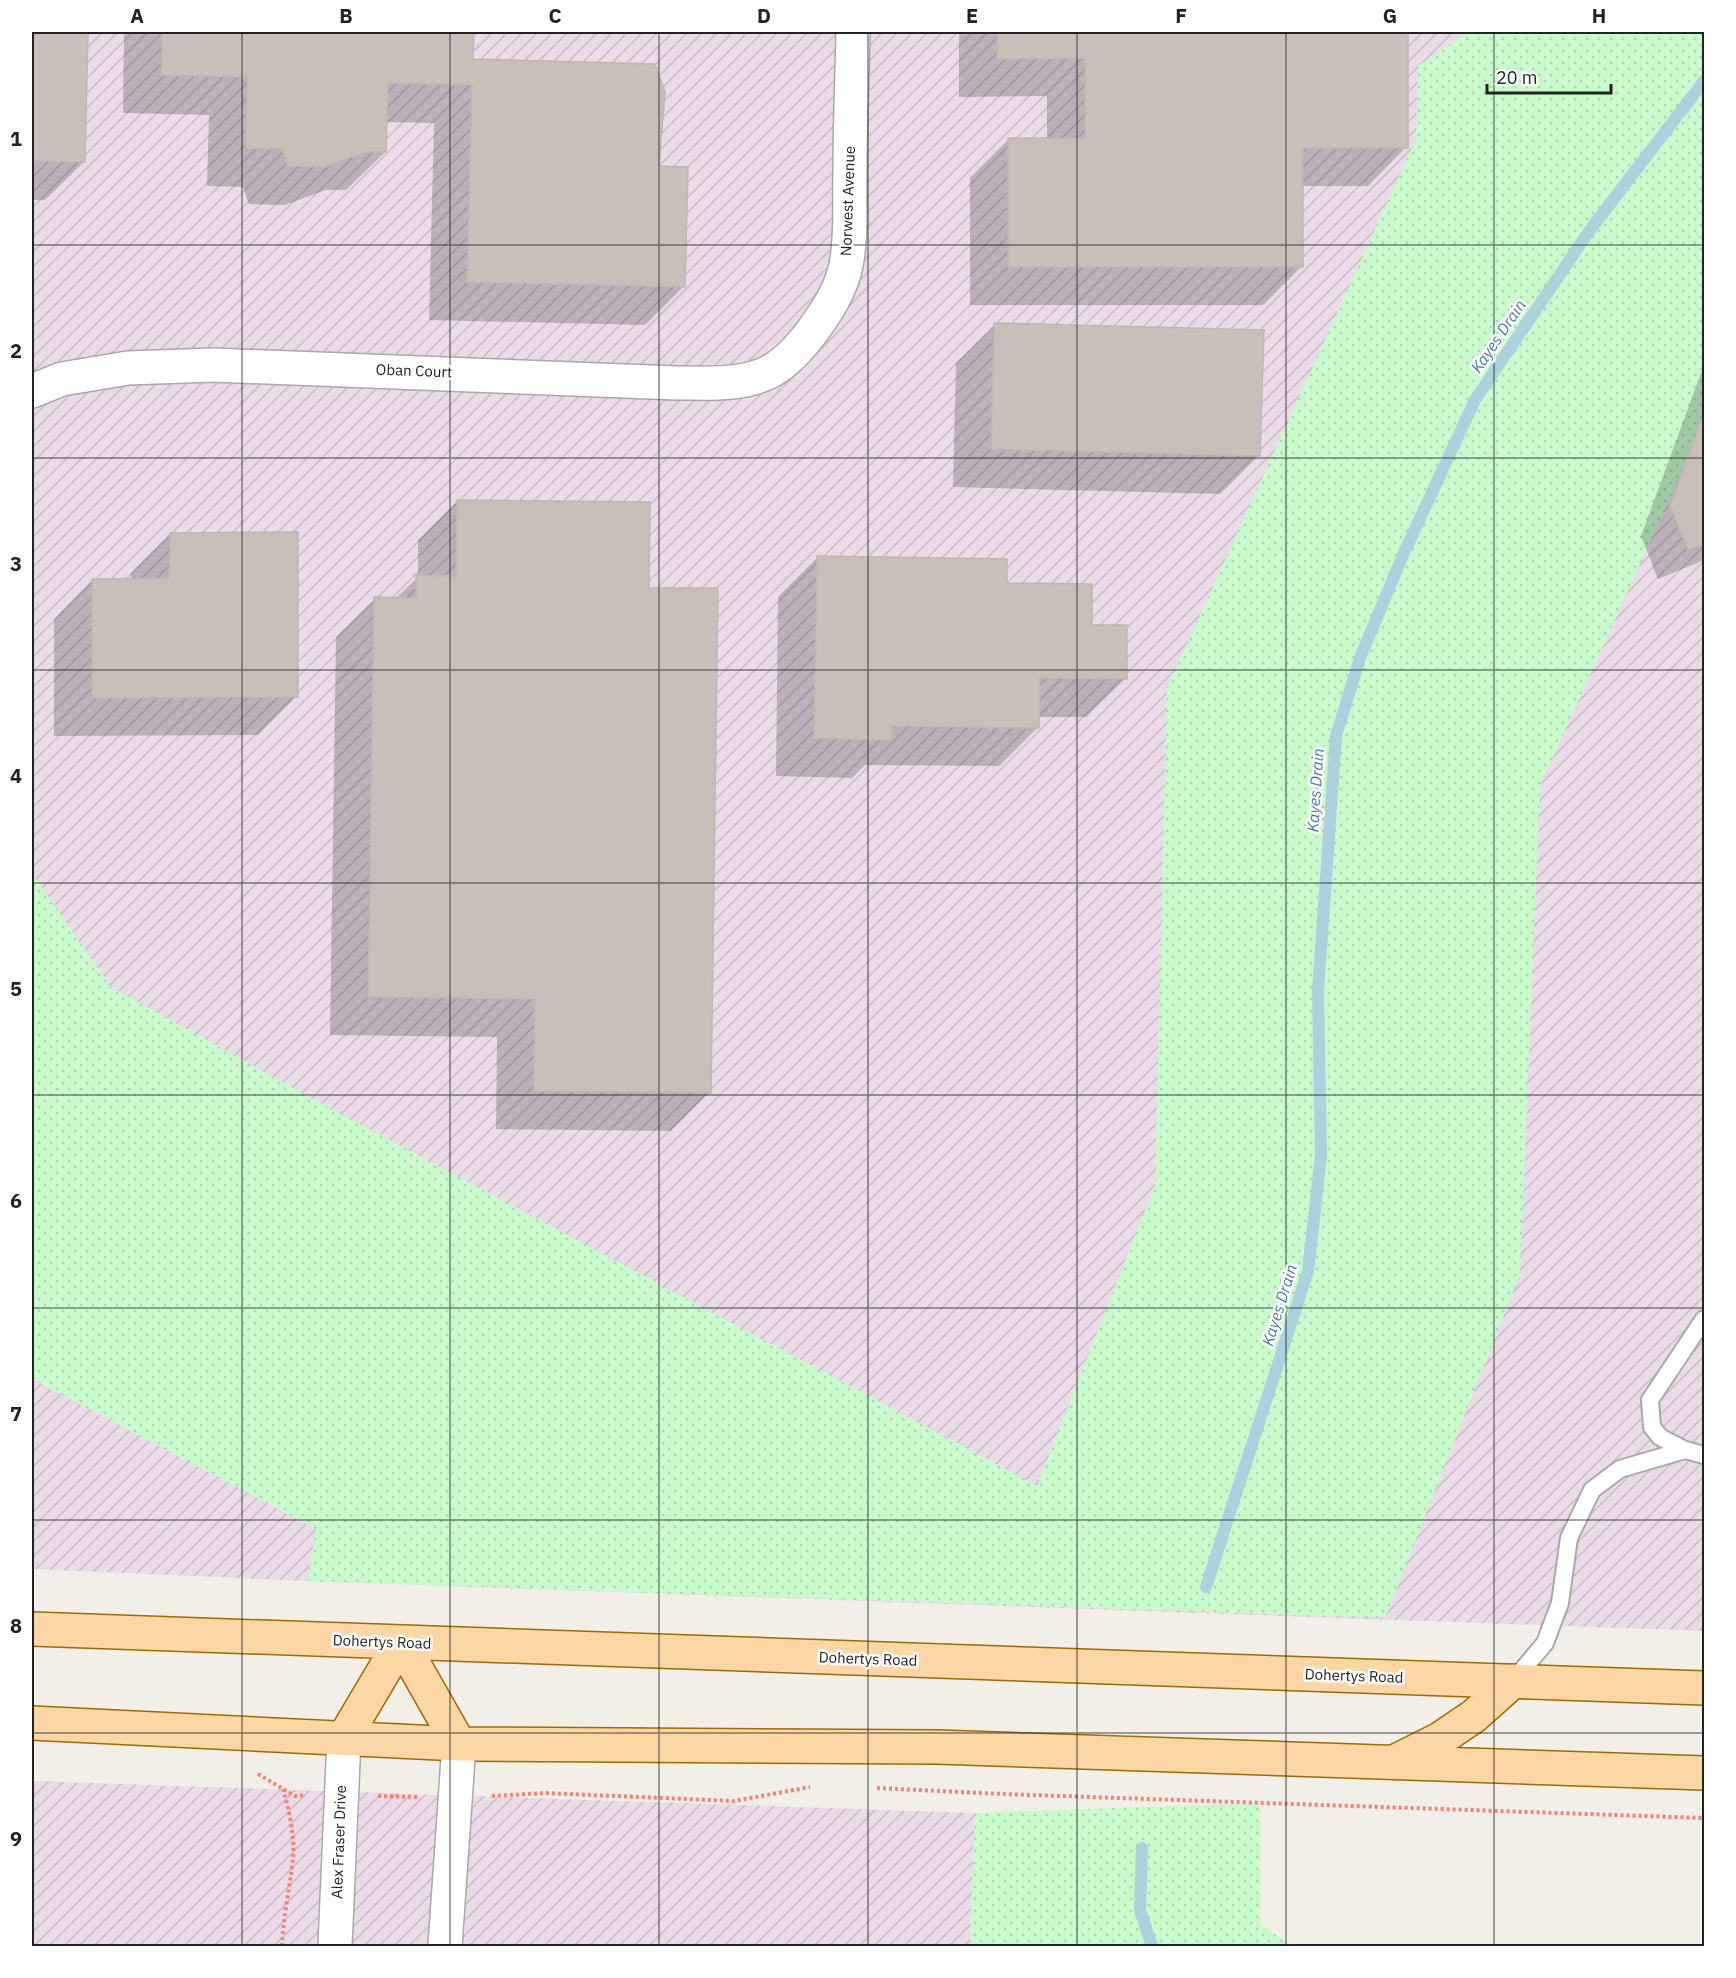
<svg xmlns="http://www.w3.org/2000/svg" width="1736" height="1978" viewBox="0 0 1736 1978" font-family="'IBM Plex Sans',sans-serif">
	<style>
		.industrial { fill: url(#industrial-furrows) }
		.park { fill: url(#park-dots) }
		.shadow { fill: #0003 }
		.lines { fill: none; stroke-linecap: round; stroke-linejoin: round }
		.stream { stroke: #aad3df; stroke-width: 12 }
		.building { fill: #c7bfb8; stroke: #c4b6ab; stroke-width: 1.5 }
		.lane-casing { stroke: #a9a9a9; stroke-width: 20 }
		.street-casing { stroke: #a9a9a9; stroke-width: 36 }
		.primary-casing { stroke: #a06b00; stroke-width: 36 }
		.path { stroke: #fa8072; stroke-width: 4; stroke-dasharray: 3 3; stroke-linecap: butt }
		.lane { stroke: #fff; stroke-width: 16 }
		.street { stroke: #fff; stroke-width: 33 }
		.primary { stroke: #fcd6a4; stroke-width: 33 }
		.grid { fill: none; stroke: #222; stroke-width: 1.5; stroke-opacity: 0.55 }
		.labels { text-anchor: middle; stroke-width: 5; stroke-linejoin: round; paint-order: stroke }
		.street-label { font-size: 15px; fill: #222; stroke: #fff }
		.water-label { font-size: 16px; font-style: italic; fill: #4a7aab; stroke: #fff }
		.neatline { fill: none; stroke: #222; stroke-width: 2 }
		.grid-label { font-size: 20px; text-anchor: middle; font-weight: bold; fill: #222 }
	</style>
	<defs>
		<pattern id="industrial-furrows" width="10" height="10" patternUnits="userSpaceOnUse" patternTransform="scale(1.5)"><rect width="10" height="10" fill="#ebdbe8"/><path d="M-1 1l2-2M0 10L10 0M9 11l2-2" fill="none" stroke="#c9bcc7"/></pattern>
		<pattern id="park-dots" width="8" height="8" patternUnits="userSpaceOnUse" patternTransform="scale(1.5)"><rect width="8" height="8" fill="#c8facc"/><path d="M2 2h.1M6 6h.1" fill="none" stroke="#acd6af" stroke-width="1.8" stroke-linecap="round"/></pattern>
	</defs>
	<rect width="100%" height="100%" fill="#f2efe9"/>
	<!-- industrial -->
	<path class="industrial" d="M32,32H1704V1631L307,1581L32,1569Z
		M32,1781L975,1813L970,1946H32Z"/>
	<!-- park -->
	<path class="park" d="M1468,32H1704V422L1540,786L1520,1274L1385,1618L307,1581L316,1529L32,1379V873L111,987L309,1097L1037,1486L1155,1185L1167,688L1416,139L1418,66Z
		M1260,1803V1924L1293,1946H970L975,1813Z"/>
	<!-- shadow -->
	<path class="shadow" d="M32,32H87L84,162L45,200H32Z
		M124,32H472V61L657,167L684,286L645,325L429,320L434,123L386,122L385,152L346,190H326L285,205L249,204L243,187L207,186L209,115L123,113Z
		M959,32H1406V147L1368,186H1301L1302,266L1263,305H970V178L1008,140L1047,139V96L959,97Z
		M995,325L1259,455L1220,494L953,487L956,363Z
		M1704,365V560L1658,579L1641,536Z
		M457,501L647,589L709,1093L671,1131L496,1129L497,1037L330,1035L336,637L375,599H395L418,577V540Z
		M170,534L297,696L258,735L54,736V619L92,580H131V573Z
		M817,558L1005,584L1090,626L1125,679L1086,717H1038V727L999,766L865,765L852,778L776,776L778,597Z"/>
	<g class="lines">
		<!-- stream -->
		<path class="stream" d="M1206,1587L1308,1271L1321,1156L1318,991L1336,736L1360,658L1403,555L1475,400L1590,230L1704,81
			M1142,1848L1140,1910L1152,1946"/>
	</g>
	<!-- building -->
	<path class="building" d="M32,32H88L85,162L32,161Z
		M162,32H474L473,59L655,64L665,92L659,166L688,167L685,287L467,282L472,85L388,83L386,152H366L325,167L288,166L282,149L245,148L247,77L161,75Z
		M997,32H1408V148H1303V267H1008V138H1085V58L997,59Z
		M994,323L1264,330L1260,456L991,449Z
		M1704,413V544L1688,550L1670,506Z
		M457,500L650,502L649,588H718L711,1093L534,1091L535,999L368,997L374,597L416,598V575L456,576Z
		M298,532V697L92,698V579L169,578L170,533Z
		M817,556L1007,559V583L1092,584V625H1127V679L1040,678L1039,728L892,726V740L814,738Z"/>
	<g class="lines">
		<defs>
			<path id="lane" d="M1704,1319L1650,1400L1652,1427L1660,1437L1685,1450L1704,1455
				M1513,1681L1545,1643L1560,1603L1569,1538L1592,1490L1620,1469L1685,1450"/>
			<path id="street" d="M32,391L62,379L128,368L213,365L677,383C707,383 743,386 771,371C801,354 840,298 846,265C852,235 849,203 850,173C850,126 852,79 853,32
				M335,1946L344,1738
				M445,1946L459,1744"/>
			<path id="primary" d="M32,1629L1704,1688
				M401,1642L459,1744
				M32,1723L459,1744L938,1747L1704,1773
				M344,1738L401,1642
				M1396,1761L1440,1739L1474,1716L1513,1681"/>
		</defs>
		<!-- lane casing -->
		<use href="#lane" class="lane-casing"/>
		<!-- street casing -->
		<use href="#street" class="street-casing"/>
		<!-- primary casing -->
		<use href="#primary" class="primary-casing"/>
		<!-- path -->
		<path class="path" d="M258,1774L295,1796L305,1795
			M877,1788L1003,1794L1704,1818
			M378,1796L419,1797
			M492,1796L546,1793L734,1801L810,1787
			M282,1946C283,1917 290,1888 293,1858C295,1836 289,1810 283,1789"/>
		<!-- lane -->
		<use href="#lane" class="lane"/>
		<!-- street -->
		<use href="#street" class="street"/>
		<!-- primary -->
		<use href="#primary" class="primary"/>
	</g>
	<!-- grid -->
	<path class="grid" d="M242,32V1946M450,32V1946M659,32V1946M868,32V1946M1077,32V1946M1286,32V1946M1494,32V1946M32,245H1704M32,458H1704M32,670H1704M32,883H1704M32,1095H1704M32,1308H1704M32,1520H1704M32,1733H1704"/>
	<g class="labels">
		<!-- street labels -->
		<g class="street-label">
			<text transform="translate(848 201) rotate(-88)" y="5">Norwest Avenue</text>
			<text transform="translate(414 371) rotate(2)" y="5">Oban Court</text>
			<text transform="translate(382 1642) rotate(2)" y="5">Dohertys Road</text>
			<text transform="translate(868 1659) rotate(2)" y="5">Dohertys Road</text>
			<text transform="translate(1354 1676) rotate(2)" y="5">Dohertys Road</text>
			<text transform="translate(339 1842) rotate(-88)" y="5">Alex Fraser Drive</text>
		</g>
		<!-- water labels -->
		<g class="water-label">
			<text transform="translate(1498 336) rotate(-56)" y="6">Kayes Drain</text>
			<text transform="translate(1315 790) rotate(-86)" y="6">Kayes Drain</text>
			<text transform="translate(1279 1305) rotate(-73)" y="6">Kayes Drain</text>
		</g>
	</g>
	<!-- border -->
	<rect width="1736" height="1978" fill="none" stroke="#ffffff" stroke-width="66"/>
	<!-- scale -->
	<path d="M1487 84v9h124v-9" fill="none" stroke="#222222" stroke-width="3"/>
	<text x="1496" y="84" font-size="18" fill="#222222" stroke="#ffffff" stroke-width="4.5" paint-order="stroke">20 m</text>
	<rect x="33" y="33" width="1670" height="1912" class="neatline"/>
	<g class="grid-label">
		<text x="137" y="23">A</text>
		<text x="346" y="23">B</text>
		<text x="555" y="23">C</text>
		<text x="764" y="23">D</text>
		<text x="972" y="23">E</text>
		<text x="1181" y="23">F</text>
		<text x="1390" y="23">G</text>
		<text x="1599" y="23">H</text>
		<text x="16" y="146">1</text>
		<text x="16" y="358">2</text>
		<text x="16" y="571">3</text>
		<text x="16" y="783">4</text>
		<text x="16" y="996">5</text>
		<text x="16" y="1208">6</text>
		<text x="16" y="1421">7</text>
		<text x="16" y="1633">8</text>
		<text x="16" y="1846">9</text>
	</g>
</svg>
